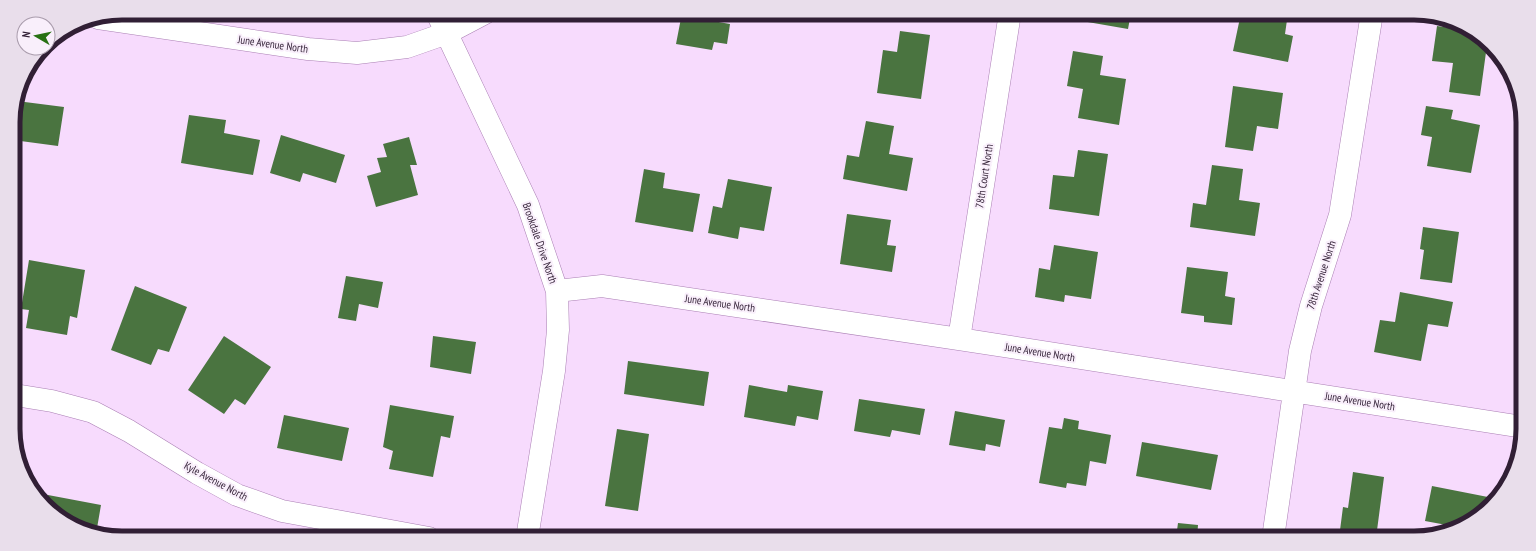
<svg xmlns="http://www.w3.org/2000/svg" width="1536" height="551" viewBox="0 0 1536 551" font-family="'PT Sans Narrow',sans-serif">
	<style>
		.building { fill: #4a7440 }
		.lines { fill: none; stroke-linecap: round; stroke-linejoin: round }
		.minor-casing { stroke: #aa7fb4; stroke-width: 23 }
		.minor { stroke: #fff; stroke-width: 22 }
		.labels { text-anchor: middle; stroke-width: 4; stroke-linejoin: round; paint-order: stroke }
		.street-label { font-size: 11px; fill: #311f35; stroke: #f9effb }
		.rim { fill: none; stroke: #311f35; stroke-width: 5 }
	</style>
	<rect width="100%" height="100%" fill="#f7dbfd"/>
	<!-- building -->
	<path class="building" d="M682,13H715L713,21L730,24L727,44L714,42L712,50L676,44Z
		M1078,13H1131L1128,29L1076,20Z
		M1241,13H1288L1285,34L1293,36L1288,62L1233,51Z
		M1437,26L1466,30L1487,45L1480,96L1449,92L1453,63L1432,61Z
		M900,31L930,35L921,99L877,93L883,50L897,52Z
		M1073,51L1103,56L1100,75L1126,79L1119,125L1078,118L1083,89L1067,86Z
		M1233,86L1283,93L1278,129L1257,126L1253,151L1225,147Z
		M17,101L64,107L58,146L13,140V115Z
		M1426,106L1453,110L1451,119L1480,125L1471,173L1427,166L1432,137L1421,135Z
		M189,115L226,120L224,133L260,140L253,175L181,163Z
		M866,121L894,126L889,154L913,158L907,191L843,179L847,155L859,157Z
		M281,135L345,155L336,183L303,173L300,182L270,173Z
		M409,137L417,165H410L418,195L376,207L367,176L381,172L377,158L387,157L383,144Z
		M1078,150L1108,154L1099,216L1049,209L1053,175L1074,177Z
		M1212,165L1243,169L1239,200L1260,203L1255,236L1190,227L1193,203L1206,205Z
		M644,169L665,173L663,188L700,194L693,232L635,222Z
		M728,179L772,187L764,231L740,227L738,239L708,233L713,206L722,208Z
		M847,214L891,220L887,245L896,246L892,272L840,264Z
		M1423,227L1459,232L1452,283L1420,279L1424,250L1420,249Z
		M1054,245L1098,252L1091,299L1065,295L1064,302L1035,297L1039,268L1050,270Z
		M29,260L85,270L77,318L70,316L67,335L26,328L29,310L21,309Z
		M1187,267L1228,272L1225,296L1235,298L1232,325L1204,322V316L1181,313Z
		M346,276L383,282L378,308L359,304L356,321L338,318Z
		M135,286L187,307L169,352L158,349L151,365L111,350Z
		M1400,292L1453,302L1448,327L1428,324L1421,361L1374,352L1380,320L1395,322Z
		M224,336L271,367L245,405L235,399L224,414L188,390Z
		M433,336L476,342L471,374L430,367Z
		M628,361L709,372L704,406L624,394Z
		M749,385L787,392L788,385L823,391L818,420L797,416L795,426L744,417Z
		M859,399L925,409L920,435L892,430L890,437L854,431Z
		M390,405L454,416L450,438L441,436L433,477L389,469L393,451L383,447Z
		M955,411L1005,420L1000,447L986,444L985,451L949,445Z
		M284,415L349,428L342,461L277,448Z
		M1064,418L1079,421L1078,429L1111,435L1106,464L1090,461L1086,486L1067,483L1066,488L1039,483L1049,427L1062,429Z
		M617,429L649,434L638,511L605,506Z
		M1142,442L1218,455L1211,490L1136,476Z
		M1353,472L1384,477L1376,538H1339L1343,507L1348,508Z
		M1432,486L1493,498L1480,516L1452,526L1425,521Z
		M48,495L101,505L96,534L87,532L46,505Z
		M1178,523L1198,525L1197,538H1176Z
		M610,532L642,537V538H609Z"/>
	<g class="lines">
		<defs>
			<path id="minor" d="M437,13L528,205L557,291L558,330L554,371L527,538
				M98,18L308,49L357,53L407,47L447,33L485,13
				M557,291L602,286L959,339L1523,427
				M959,339L1010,13
				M15,395L52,401L93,412L129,431L197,473L237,495L282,511L429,538
				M1273,538L1300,351L1311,306L1340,215L1372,13"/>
		</defs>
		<!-- minor casing -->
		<use href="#minor" class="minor-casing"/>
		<!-- minor -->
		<use href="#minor" class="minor"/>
	</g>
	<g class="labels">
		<!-- street labels -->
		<g class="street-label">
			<text transform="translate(273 44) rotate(8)" y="4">June Avenue North</text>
			<text transform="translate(984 176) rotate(-81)" y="4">78th Court North</text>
			<text transform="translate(540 243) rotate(71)" y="4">Brookdale Drive North</text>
			<text transform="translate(1321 275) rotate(-72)" y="4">78th Avenue North</text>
			<text transform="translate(720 303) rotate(8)" y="4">June Avenue North</text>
			<text transform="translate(1040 352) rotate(9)" y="4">June Avenue North</text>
			<text transform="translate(1360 401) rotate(9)" y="4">June Avenue North</text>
			<text transform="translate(216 481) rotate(28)" y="4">Kyle Avenue North</text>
		</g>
	</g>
	<!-- crop -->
	<path d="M0 0H1536V551H0ZM122 20H1414A102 102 0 0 1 1516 122V429A102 102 0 0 1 1414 531H122A102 102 0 0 1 20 429V122A102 102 0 0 1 122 20Z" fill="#e9deeb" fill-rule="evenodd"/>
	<path class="rim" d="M122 20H1414A102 102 0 0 1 1516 122V429A102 102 0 0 1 1414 531H122A102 102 0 0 1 20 429V122A102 102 0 0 1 122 20Z"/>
	<!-- north arrow -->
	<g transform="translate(36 36) rotate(279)"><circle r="19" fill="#f9effb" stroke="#a99cac"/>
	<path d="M0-3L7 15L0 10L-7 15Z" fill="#287113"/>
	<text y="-6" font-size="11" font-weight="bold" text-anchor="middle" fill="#311f35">N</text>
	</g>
</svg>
